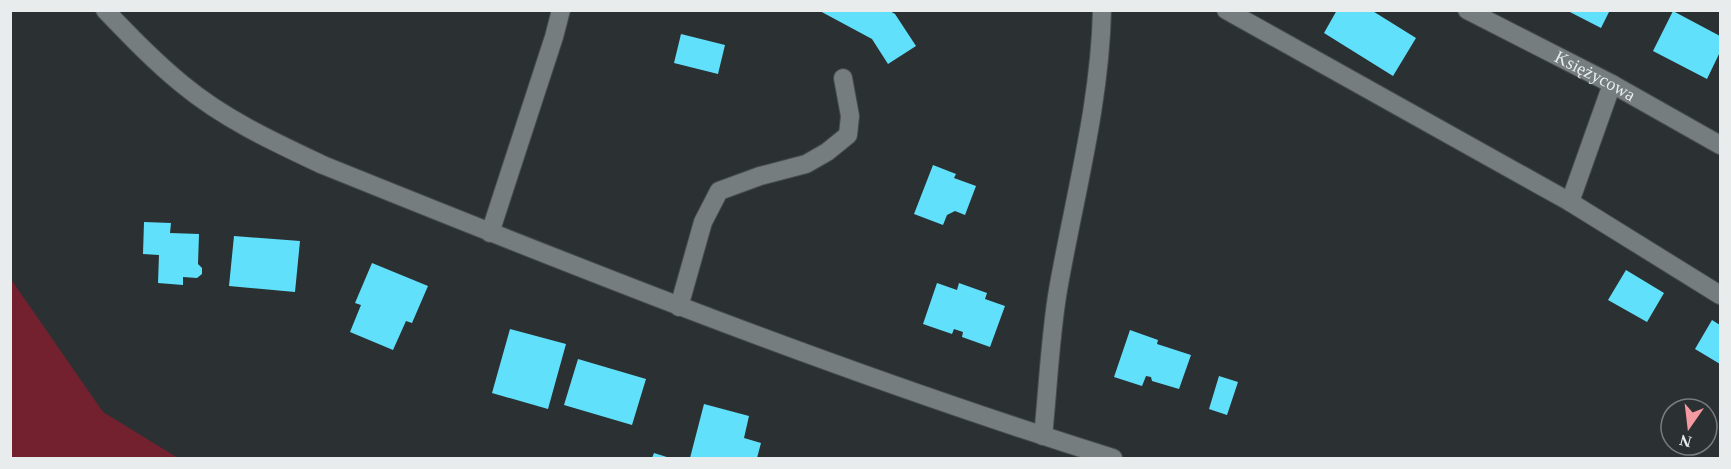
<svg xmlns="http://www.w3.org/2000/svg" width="1731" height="469" viewBox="0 0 1731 469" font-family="'Times New Roman',serif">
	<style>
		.green { fill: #73212e }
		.building { fill: #61e0fb }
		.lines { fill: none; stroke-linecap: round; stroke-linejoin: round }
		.minor-casing { stroke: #474c4d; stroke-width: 20 }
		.minor { stroke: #767d7e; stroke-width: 18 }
		.labels { text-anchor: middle; stroke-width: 6; stroke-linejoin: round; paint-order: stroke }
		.street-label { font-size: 18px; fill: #e8eced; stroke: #2b3133 }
	</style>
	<rect width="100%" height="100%" fill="#2b3133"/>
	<!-- green -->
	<path class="green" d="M10,278L103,412L178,458H11Z"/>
	<!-- building -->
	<path class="building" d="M818,10H888L895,14L916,46L888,64L872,39Z
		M1337,10H1371L1416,38L1393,76L1324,33Z
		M1566,10H1610L1601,28Z
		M1673,11L1720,36V52L1707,79L1653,51Z
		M681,34L725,45L718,74L674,63Z
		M933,165L956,174L954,178L976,186L965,215L955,211L947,215L943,225L914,214Z
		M144,222L171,223L170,233L199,234L198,264L202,268V274L197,278L183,277V285L158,283L159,255L143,254Z
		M234,236L300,241L295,292L229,286Z
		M372,263L428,286L412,323L406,321L393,350L350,332L361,305L355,303Z
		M1626,270L1664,293L1647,322L1608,300Z
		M937,283L957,290L959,283L987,293L985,299L1005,306L990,347L962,337L963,332L954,329L952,334L923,324Z
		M1712,320L1720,325V364L1695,349Z
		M510,329L566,344L548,409L492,393Z
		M1130,330L1158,340L1157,344L1191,355L1179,389L1152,381L1151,377L1146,376L1142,386L1114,377Z
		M578,359L646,379L632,425L564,405Z
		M1219,376L1238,382L1227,415L1209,409Z
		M704,404L749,416L744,438L761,443L757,458H690Z
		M654,453L670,458H652Z"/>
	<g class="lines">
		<defs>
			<g id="minor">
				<path d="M105,10C130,36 155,62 182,84C224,119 274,142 323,165C583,270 844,374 1113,458"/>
				<path d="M1226,10L1570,202L1720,295"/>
				<path id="s1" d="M1467,10L1612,84L1720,145"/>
				<path d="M1570,202L1612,84"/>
				<path d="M490,233L554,37L561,10"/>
				<path d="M679,307L703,222L719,191L760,176L806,164L827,152L848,135L850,116L843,78"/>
				<path d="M1043,436C1048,389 1050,337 1058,290C1074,198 1100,105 1102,10"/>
			</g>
		</defs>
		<!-- minor casing -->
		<use href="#minor" class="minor-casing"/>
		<!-- minor -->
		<use href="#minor" class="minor"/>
	</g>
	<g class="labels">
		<!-- street labels -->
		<g class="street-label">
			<text dy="6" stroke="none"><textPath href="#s1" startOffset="144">Księżycowa</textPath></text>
		</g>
	</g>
	<!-- border -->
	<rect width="1731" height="469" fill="none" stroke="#e8eced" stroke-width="24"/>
	<!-- north arrow -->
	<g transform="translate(1689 427) rotate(194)"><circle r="28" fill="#2b3133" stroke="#777c7d" stroke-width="1.5"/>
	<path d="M0-4.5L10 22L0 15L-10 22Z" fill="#f49aa0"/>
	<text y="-9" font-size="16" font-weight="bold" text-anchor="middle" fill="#e8eced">N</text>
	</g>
</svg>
